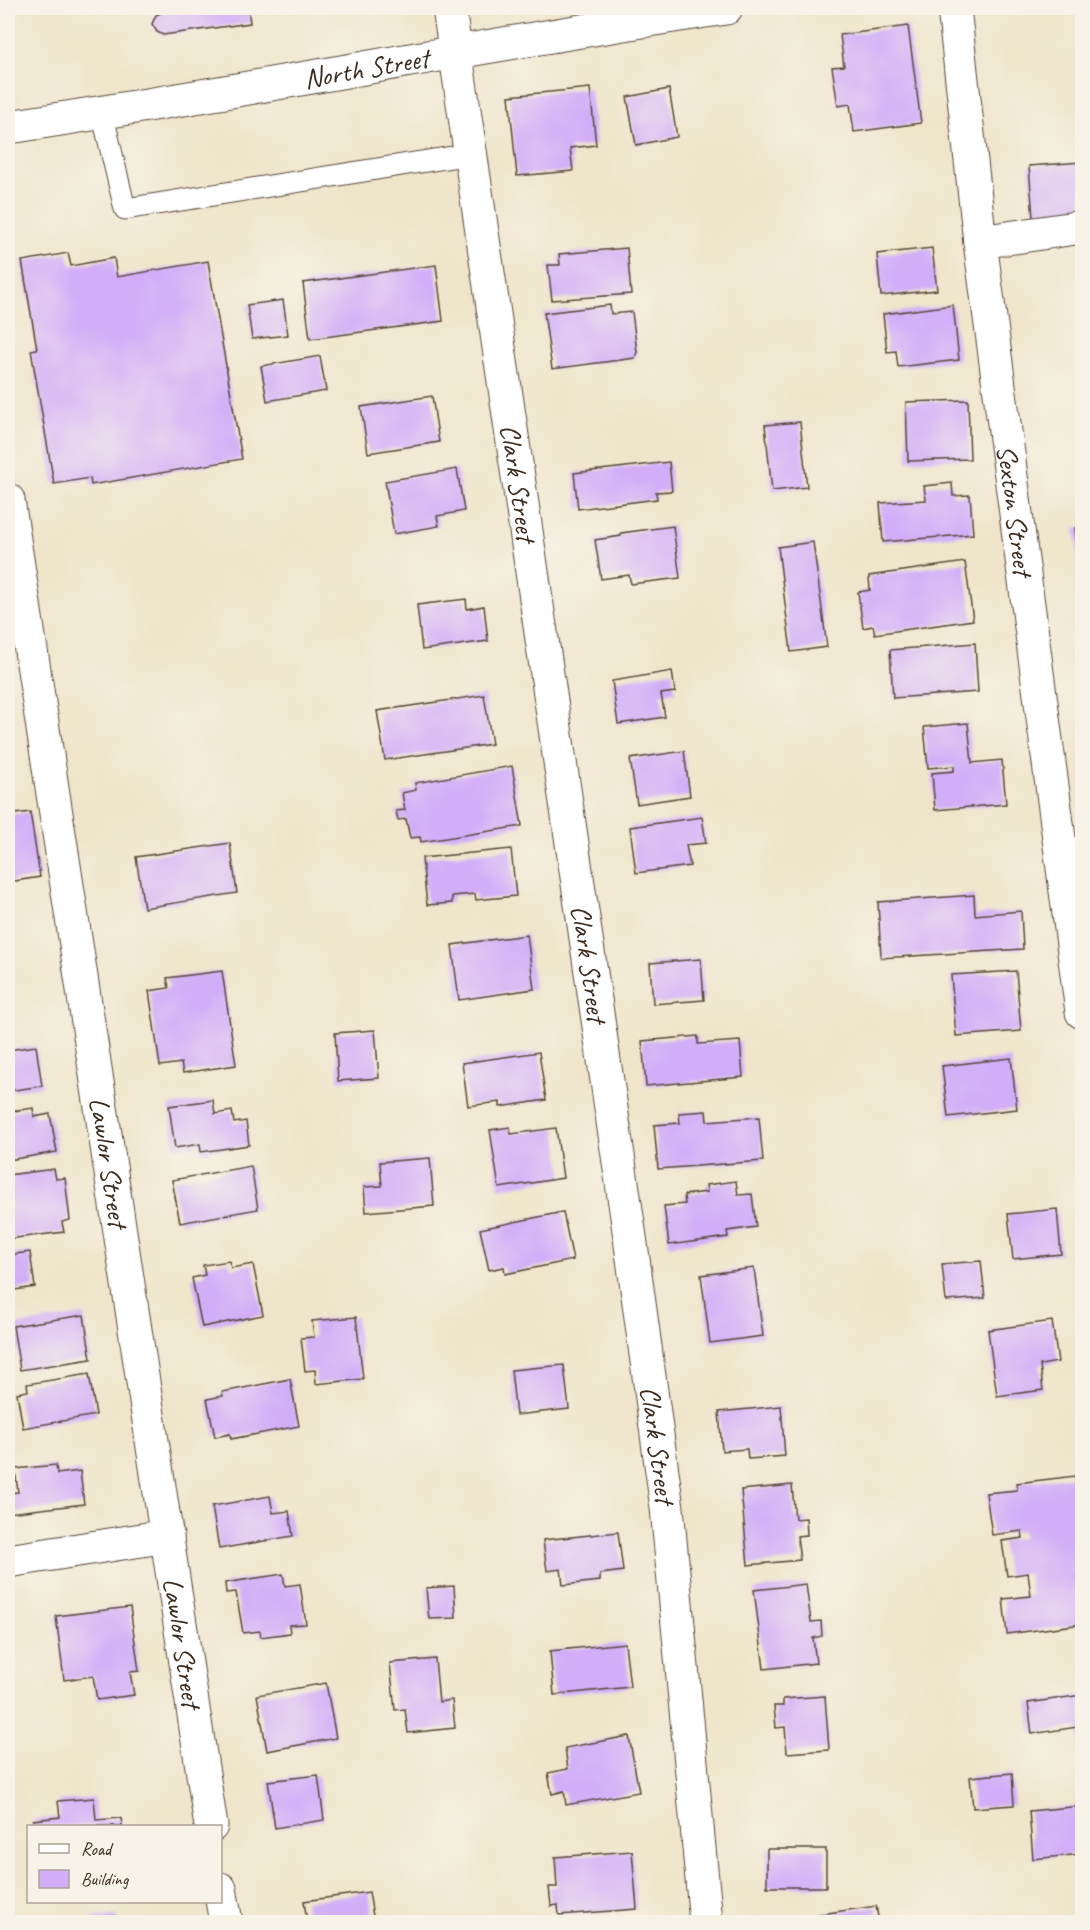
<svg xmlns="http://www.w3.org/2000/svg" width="1090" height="1930" viewBox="0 0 1090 1930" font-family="Caveat,sans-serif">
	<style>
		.building { fill: #d2aef8 }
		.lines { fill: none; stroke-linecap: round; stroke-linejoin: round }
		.service-casing { stroke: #564638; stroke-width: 23 }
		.minor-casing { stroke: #564638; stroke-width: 35 }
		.tertiary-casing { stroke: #564638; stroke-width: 35 }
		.service { stroke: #fff; stroke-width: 21 }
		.minor { stroke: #fff; stroke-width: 33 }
		.tertiary { stroke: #fff; stroke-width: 33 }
		.labels { text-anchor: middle; stroke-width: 4.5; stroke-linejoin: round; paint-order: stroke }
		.street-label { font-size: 28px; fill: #3b2a1e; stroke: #f7f3e8 }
	</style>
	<rect width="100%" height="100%" fill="#f7f3e8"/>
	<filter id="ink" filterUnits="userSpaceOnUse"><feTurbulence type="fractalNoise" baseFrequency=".0167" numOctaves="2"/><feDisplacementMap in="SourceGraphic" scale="12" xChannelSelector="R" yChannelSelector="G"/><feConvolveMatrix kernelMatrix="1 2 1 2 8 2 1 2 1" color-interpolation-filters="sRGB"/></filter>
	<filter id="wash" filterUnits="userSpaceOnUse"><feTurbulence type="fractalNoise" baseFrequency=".008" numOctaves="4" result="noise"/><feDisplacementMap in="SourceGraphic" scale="24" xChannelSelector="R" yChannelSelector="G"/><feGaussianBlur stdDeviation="1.35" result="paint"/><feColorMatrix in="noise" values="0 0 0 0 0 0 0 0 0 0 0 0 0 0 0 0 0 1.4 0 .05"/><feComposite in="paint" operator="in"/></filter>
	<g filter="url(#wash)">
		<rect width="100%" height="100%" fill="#efe5ca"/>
		<g id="blocks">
			<!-- building -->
			<path class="building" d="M163,8H248L250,23L163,35L157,32L152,24L156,15L163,12Z
				M908,26L921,123L854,132L850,104L838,106L832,67L844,66L840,35Z
				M590,88L596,145L570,148L573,171L517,176L509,96Z
				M669,89L677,137L636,145L627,97Z
				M1082,162V213L1033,218L1029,166Z
				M627,248L631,294L552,300L548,265H560L559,254Z
				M932,248L937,290L881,296L877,254Z
				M68,253L71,266L114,258L117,277L208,261L242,459L91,485L90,478L54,484L31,350L37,349L22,261Z
				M436,265L443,321L310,339L303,283Z
				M283,300L288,335L252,339L247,305Z
				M610,305L611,314L632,312L637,352L635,358L552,369L544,313Z
				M953,305L959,360L898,367L896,351L887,352L883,314Z
				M320,356L326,391L267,401L261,366Z
				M432,396L439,442L368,453L361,407Z
				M968,400L970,459L908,461L906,402Z
				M800,422L807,487L772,491L765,425Z
				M669,462L672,491L656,492L657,499L578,509L574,473Z
				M457,469L464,511L437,516L439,526L394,534L385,481Z
				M952,483L953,496L970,495L973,534L883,542L880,503L926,500L924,486Z
				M673,526L680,578L631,584L629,575L601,579L595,540L621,536V533Z
				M1082,527V561L1079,562L1075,528Z
				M813,542L827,647L791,652L778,547Z
				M965,562L973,620L875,634L873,626L863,628L858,592L870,590L869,576Z
				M466,599L467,609L484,606L488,641L422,650L417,605Z
				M975,643L978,692L893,698L890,650Z
				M672,671L675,692L661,694L665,717L618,724L612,681Z
				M484,695L492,744L385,760L377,711Z
				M968,723L972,763L1002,760L1006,804L935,810L932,773L954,771V766L928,768L924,727Z
				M684,751L690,796L637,804L630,759Z
				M512,766L522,826L421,842L420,837L410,838L406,819L398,820L396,811L405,810L402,793L416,790L415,783Z
				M30,812L40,877L8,882V815Z
				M702,817L706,843L686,845L690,866L636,873L630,827Z
				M230,843L237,893L144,908L136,857Z
				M511,849L516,896L476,900L475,894L452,896V903L427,905L422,858Z
				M974,895L975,915L1021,911L1023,949L881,958L878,902Z
				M527,935L534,989L459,1000L452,945Z
				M701,959L704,1000L653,1004L650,963Z
				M222,971L236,1065L183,1073L181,1063L160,1066L149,991L169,988L167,978Z
				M1016,971L1021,1031L956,1036L951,975Z
				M375,1030L379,1078L338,1081L335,1033Z
				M698,1036V1044L740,1041L743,1077L646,1086L642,1041Z
				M36,1046L42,1086L8,1091V1050Z
				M539,1052L546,1100L500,1107V1102L468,1106L462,1063Z
				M1011,1058L1017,1109L948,1117L942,1066Z
				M213,1100L215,1114L232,1111L234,1123L246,1121L249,1145L201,1152L200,1144L175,1148L169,1106Z
				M33,1108L34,1117L50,1114L57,1152L8,1160V1112Z
				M706,1111L707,1121L759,1117L763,1161L658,1169L654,1125L680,1123L679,1113Z
				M510,1127L511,1134L556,1128L563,1178L499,1188L490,1130Z
				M430,1158L434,1206L366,1212L364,1187L382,1186L380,1162Z
				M251,1166L258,1209L180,1223L172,1180Z
				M54,1169L56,1179L65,1178L70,1220L62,1222L64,1232L8,1239V1175Z
				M736,1181L738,1195L752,1194L756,1227L727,1231L728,1237L669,1245L664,1206L685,1204L684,1195L707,1192L706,1185Z
				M1057,1209L1061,1254L1013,1259L1008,1214Z
				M563,1212L573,1260L505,1274L504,1267L489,1270L480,1229Z
				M30,1252L35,1287L8,1291V1255Z
				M229,1261L231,1268L253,1264L263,1315L202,1327L192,1278L205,1275L203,1265Z
				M981,1261L985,1298L946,1301L942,1264Z
				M754,1268L763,1336L710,1343L701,1275Z
				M84,1315L91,1359L20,1370L13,1326Z
				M356,1317L363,1379L316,1384L315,1370L305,1371L301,1338L314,1337L312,1321Z
				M1052,1321L1058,1362L1040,1365L1043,1390L997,1396L988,1330Z
				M564,1365L569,1409L516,1415L511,1370Z
				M89,1374L96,1415L23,1428L17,1393L28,1391L27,1384Z
				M290,1379L299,1426L231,1439L230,1434L215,1437L207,1399L223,1396L222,1392Z
				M781,1406L785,1456L748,1459L747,1449L722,1451L719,1412Z
				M56,1465L57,1474L80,1471L84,1504L8,1513V1493L18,1492L15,1469Z
				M1075,1476L1082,1528V1576H1078L1082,1608V1624L1007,1634L1003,1599L1031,1596L1028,1573L1007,1576L1002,1541L1023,1538L1022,1531L992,1535L986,1493L1017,1490V1483Z
				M792,1485L795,1519L806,1518L807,1535L797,1536L800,1560L748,1565L741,1490Z
				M270,1496L273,1513L289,1511L293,1536L219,1549L212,1506Z
				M618,1532L623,1571L600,1574V1581L563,1585L561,1569L547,1571L543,1540Z
				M283,1574L285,1586L300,1584L306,1624L289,1625L290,1633L261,1637L260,1631L243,1633L236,1592L226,1593L225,1583Z
				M806,1584L811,1622L821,1621L822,1636L813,1638L816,1663L764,1669L754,1590Z
				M454,1586L456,1618L429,1619L426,1588Z
				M130,1607L139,1671L130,1672L134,1695L97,1700L93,1676L64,1680L56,1616Z
				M625,1643L630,1687L554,1695L550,1651Z
				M435,1659L439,1702L452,1700L455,1728L408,1733L405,1709L395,1710L390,1663Z
				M326,1683L336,1738L267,1751L257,1695Z
				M1082,1695V1747H1080L1077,1727L1032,1734L1028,1703Z
				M825,1696L829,1750L787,1753L785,1727L776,1728L774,1706H783V1699Z
				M629,1736L639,1792L566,1805L564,1791L552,1794L548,1773L568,1769L565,1748Z
				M1012,1773L1014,1805L973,1808L970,1777Z
				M318,1775L324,1820L275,1828L268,1781Z
				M94,1798L96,1820L121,1818L122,1826H33V1820L60,1817L58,1801Z
				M1082,1806V1854L1033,1859L1029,1811Z
				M767,1849H826V1887H767Z
				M632,1851L637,1909L559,1915L558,1905L551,1906L549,1887H557L555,1857Z
				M369,1892L374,1922H307L304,1901Z
				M876,1906L879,1922H815L814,1915Z
				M116,1916L117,1922H93L92,1918Z"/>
		</g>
	</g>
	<g filter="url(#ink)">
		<use href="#blocks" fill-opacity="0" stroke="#564638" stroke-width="1.5"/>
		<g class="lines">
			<defs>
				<path id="service" d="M102,112L125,209L471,154"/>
				<g id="minor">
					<path id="s1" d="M449,8L630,1237L667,1508L706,1922"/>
					<path id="s2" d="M954,8L980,242L1082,1012"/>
					<path d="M980,242L1082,227"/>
					<path id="s3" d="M8,500L211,1826"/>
					<path d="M8,1561L167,1536"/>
					<path d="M220,1889L226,1922"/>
				</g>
				<g id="tertiary">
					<path id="s4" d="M8,127C248,91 486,44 726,8"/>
				</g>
			</defs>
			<!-- service casing -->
			<use href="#service" class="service-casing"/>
			<!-- minor casing -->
			<use href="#minor" class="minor-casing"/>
			<!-- tertiary casing -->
			<use href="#tertiary" class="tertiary-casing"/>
			<!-- service -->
			<use href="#service" class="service"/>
			<!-- minor -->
			<use href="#minor" class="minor"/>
			<!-- tertiary -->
			<use href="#tertiary" class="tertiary"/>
		</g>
	</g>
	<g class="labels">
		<!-- street labels -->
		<g class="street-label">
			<text dy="10" stroke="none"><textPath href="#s4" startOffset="363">North Street</textPath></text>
			<text dy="10" stroke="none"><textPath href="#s1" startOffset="480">Clark Street</textPath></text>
			<text dy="10" stroke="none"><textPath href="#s2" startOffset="506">Sexton Street</textPath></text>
			<text dy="10" stroke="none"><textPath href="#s1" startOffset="966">Clark Street</textPath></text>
			<text dy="10" stroke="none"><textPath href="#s3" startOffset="670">Lawlor Street</textPath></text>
			<text dy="10" stroke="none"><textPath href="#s1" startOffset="1452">Clark Street</textPath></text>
			<text dy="10" stroke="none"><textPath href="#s3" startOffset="1156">Lawlor Street</textPath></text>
		</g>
	</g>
	<!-- margin -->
	<rect width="1090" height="1930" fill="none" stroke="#f7f3e8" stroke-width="30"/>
	<!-- legend -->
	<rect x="27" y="1825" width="195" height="78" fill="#f7f3e8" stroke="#aca397" stroke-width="1.5"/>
	<rect x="39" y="1844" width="30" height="9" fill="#ffffff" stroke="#aca397" stroke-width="1.5"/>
	<text x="81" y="1855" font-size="18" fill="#3b2a1e">Road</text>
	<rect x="39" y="1870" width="30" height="18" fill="#d2aef8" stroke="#aca397" stroke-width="1.5"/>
	<text x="81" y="1885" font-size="18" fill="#3b2a1e">Building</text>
</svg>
